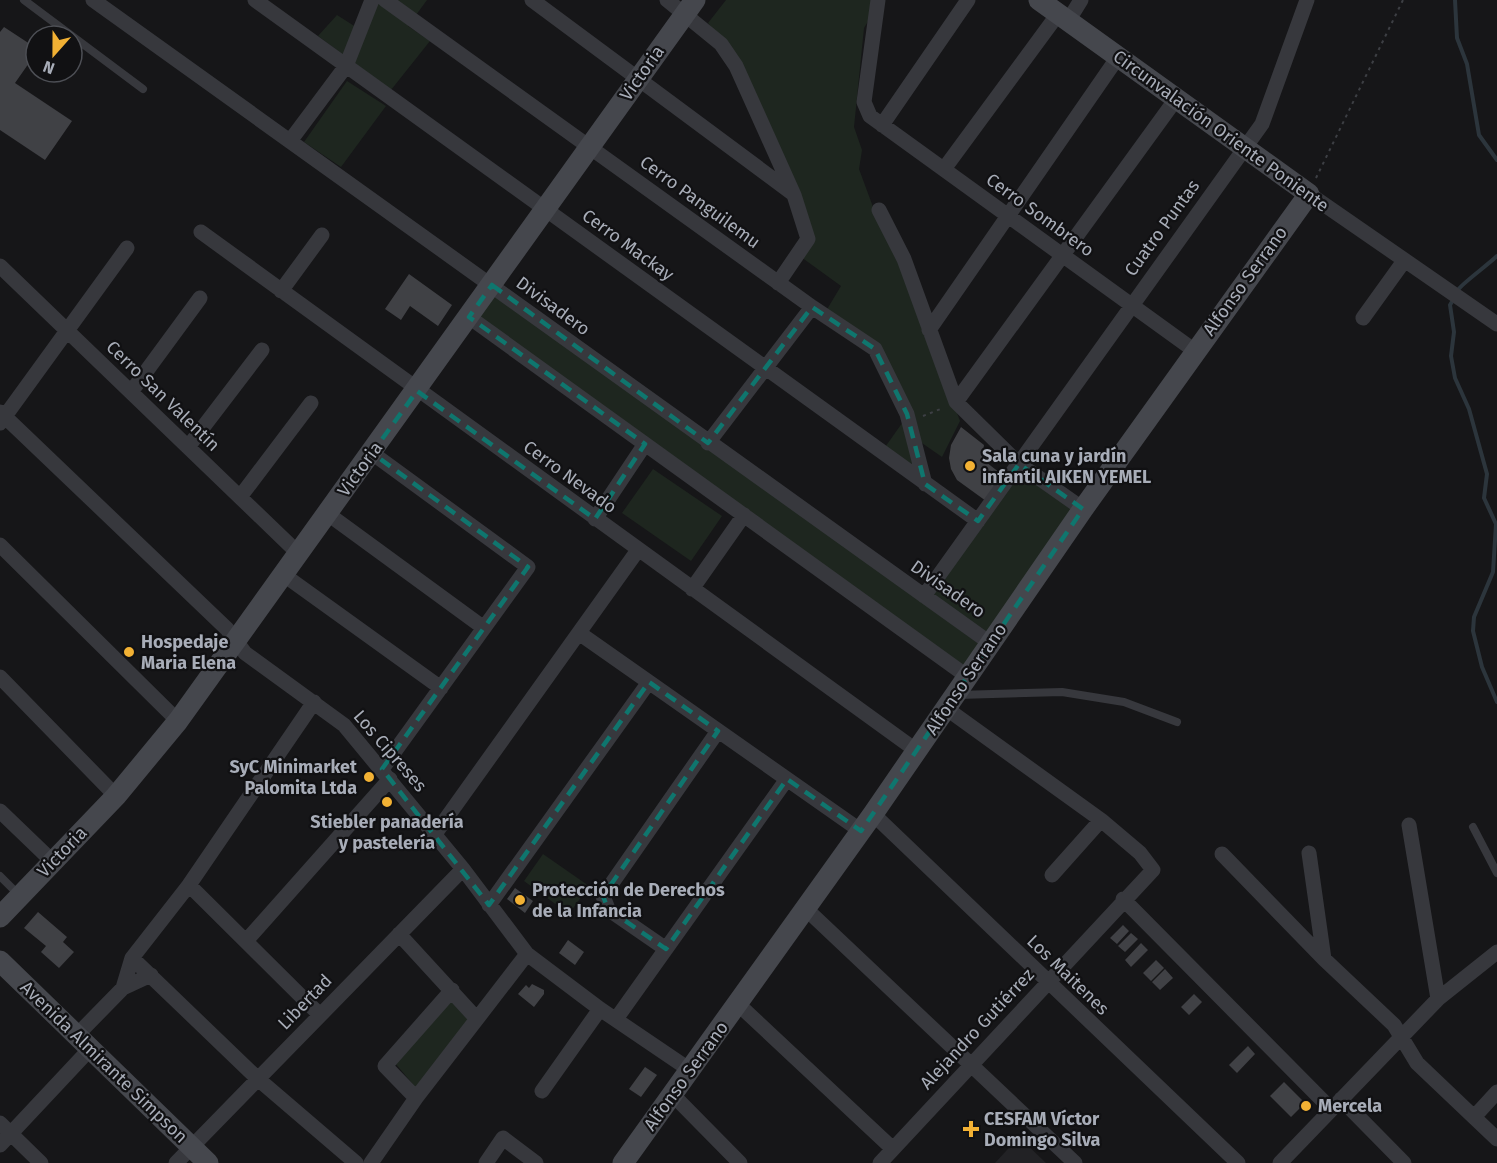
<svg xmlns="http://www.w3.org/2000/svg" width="1497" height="1163" viewBox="0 0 1497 1163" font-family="'Fira Sans',sans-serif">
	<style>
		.built { fill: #222225 }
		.green { fill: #1e261f }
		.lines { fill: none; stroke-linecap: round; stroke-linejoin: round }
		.stream { stroke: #2c353c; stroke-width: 4 }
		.building { fill: #404145 }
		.path { stroke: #3d3f44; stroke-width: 2; stroke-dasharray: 3 4.5; stroke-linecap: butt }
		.lane { stroke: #37383d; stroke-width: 8 }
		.street { stroke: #37383d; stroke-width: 15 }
		.secondary { stroke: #45474d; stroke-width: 21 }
		.marked { fill: none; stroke: #0f766e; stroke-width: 4.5; stroke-dasharray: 12 8; stroke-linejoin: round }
		.poi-dot { fill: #f2b134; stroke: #111113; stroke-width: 2 }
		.labels { text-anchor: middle; stroke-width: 4.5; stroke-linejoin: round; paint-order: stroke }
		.street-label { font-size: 18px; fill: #a8adb8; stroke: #111113 }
		.poi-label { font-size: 18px; font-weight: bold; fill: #a8adb8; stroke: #111113; text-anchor: start }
	</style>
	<rect width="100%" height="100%" fill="#161618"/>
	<!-- built -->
	<path class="built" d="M1019,1137L1046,1163H995Z"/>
	<!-- green -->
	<path class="green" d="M370,0H427L408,26L430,41L391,90L318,36L337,15L359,29Z
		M726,0H881L864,28L854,127L862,150L859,169L876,215L906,272L960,421L942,457L919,441L879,350L826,311L841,286L801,257L812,239L734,57L708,23Z
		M347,81L386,106L341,167L304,142Z
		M493,292L982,646L967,669L475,317Z
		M905,419L919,475L883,450Z
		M653,469L722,516L691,561L622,513Z
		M1020,471L1074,510L990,635L931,594Z
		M543,854L589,886L569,914L524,881Z
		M452,999L470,1020L416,1088L395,1063Z"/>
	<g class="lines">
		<!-- stream -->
		<path class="stream" d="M1455,0L1457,38L1467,64L1479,135L1497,160
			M1458,290C1460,285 1489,264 1497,256
			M1453,300L1450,305L1454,332L1451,356L1455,378L1469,409L1487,474L1484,498L1496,524L1493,572L1474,617L1473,631L1482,667L1497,702"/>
	</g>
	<!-- building -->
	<path class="building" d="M4,27L36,48V53L15,83L72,121L45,160L0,130V32Z
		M409,274L452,305L438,326L410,306L401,320L385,309Z
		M961,427L984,445L982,459L1004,476L986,501L957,480L951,469L949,458L951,445Z
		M515,888L533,901L525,913L507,899Z
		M38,912L67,937L63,942L74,952L59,968L41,952L46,946L24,928Z
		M1123,925L1129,931L1117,944L1110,938Z
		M1131,933L1138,939L1125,952L1118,946Z
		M568,940L584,952L575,965L559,953Z
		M1141,943L1148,950L1131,967L1125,960Z
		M1156,960L1164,968L1151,981L1143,973Z
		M1165,969L1173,978L1160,990L1152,982Z
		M532,984L544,990V994L534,1007L518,994L526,985L529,988Z
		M1194,994L1202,1002L1189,1015L1181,1007Z
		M1248,1046L1255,1054L1237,1073L1229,1065Z
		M645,1067L657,1075L641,1097L629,1089Z
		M1284,1082L1305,1103L1291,1117L1270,1096Z"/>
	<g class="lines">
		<!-- path -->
		<path class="path" d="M1316,178L1403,0
			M923,416L943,408"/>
		<!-- lane -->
		<path class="lane" d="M24,0L143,89
			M958,695L1062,692L1124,702L1177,722
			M1473,827L1497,873
			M0,876L19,895"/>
		<!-- street -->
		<path class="street" d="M93,0L990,643
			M255,0L978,521
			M385,0L812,307L875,349L907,414L925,484
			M532,0L792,193
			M667,0L721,44L736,66L794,195L808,239L778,283
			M878,0L864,102L870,116L1195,351
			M1068,21L1081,0
			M882,125L968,0
			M290,141L346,66L372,0
			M944,169L1058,14
			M1309,194L1497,324
			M879,210L904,259L956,402L1019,464L1083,509
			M201,232L917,751
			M0,266L299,554
			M281,291L322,235
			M469,317L968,677
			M1363,318L1404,261
			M929,330L1118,57
			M131,392L200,298
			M956,402L1176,99
			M0,412L227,629L245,653L344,725L463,869L527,954L600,1009L690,1070
			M0,423L127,248
			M708,443L812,307
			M188,447L262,350
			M372,453L528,567L382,769
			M240,497L311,403
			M328,514L484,628
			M595,519L645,444
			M0,545L178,721
			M284,575L441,688
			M692,589L744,515
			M924,596L1262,124L1307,0
			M579,633L861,831
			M0,677L116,796
			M0,811L52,861
			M873,814L1238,1163
			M1409,825L1438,999
			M435,834L638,550
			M1309,853L1324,959
			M1222,854L1324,959L1394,1025L1417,1063L1497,1139
			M1052,875L1101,820
			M189,885L320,1015
			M1123,899L1331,1109
			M489,905L649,682
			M805,908L1075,1163
			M399,934L477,1019
			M246,941L390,779
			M666,949L608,909L603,896L718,731
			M132,958L258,1079L356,1163
			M123,988L132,958L189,885L314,702
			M738,1004L893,1149
			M616,1019L787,779
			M77,1035L123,988L151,975
			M542,1091L600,1009
			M672,1094L740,1163
			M416,1098L385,1066L452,990
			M1341,1099L1404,1163
			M1475,1116L1497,1092
			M0,1123L41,1163
			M0,1145L90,1049
			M176,1163L463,869
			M371,1163L416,1098L527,954
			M486,1163L503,1138L536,1163
			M880,1163L1153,870L1140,853L1101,820L947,709
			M1280,1163L1438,999L1497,952"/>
		<!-- secondary -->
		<path class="secondary" d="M0,917L116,796L178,721L695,0
			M0,961L208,1163
			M623,1163L873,814L1083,509L1309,194L1039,0"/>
	</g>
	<!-- marked area -->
	<path class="marked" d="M492,285L708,443L812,307L875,349L907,414L925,484L978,521L1019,464L1083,509L861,831L787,779L666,949L608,909L603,896L718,731L649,682L489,905L382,769L528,567L372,453L417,391L595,519L645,444L469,317Z"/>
	<!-- markers -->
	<g class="poi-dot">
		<circle cx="970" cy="466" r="6"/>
		<circle cx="129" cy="652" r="6"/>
		<circle cx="369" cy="777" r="6"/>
		<circle cx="387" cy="802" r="6"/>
		<circle cx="520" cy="900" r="6"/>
		<circle cx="1306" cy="1106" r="6"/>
		<path d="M968 1120h6v6h6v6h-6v6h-6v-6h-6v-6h6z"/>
	</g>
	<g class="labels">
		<!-- street labels -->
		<g class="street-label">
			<text transform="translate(642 73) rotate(-55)" y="6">Victoria</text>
			<text transform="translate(1221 131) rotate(36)" y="6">Circunvalación Oriente Poniente</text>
			<text transform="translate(700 202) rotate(36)" y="6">Cerro Panguilemu</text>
			<text transform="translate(1040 215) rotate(36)" y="6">Cerro Sombrero</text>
			<text transform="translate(1162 228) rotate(-54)" y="6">Cuatro Puntas</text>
			<text transform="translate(628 245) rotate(36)" y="6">Cerro Mackay</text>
			<text transform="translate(1245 281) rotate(-54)" y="6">Alfonso Serrano</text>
			<text transform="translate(553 306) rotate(36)" y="6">Divisadero</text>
			<text transform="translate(163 396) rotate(44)" y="6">Cerro San Valentín</text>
			<text transform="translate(360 469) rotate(-54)" y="6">Victoria</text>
			<text transform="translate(570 477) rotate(36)" y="6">Cerro Nevado</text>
			<text transform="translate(948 589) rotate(35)" y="6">Divisadero</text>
			<text transform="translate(966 679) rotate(-56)" y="6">Alfonso Serrano</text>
			<text transform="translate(390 751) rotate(49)" y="6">Los Cipreses</text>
			<text transform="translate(62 852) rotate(-46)" y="6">Victoria</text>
			<text transform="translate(1068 975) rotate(44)" y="6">Los Maitenes</text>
			<text transform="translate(305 1002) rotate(-46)" y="6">Libertad</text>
			<text transform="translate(977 1029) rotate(-47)" y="6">Alejandro Gutiérrez</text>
			<text transform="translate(104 1062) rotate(44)" y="6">Avenida Almirante Simpson</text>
			<text transform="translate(686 1076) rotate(-54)" y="6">Alfonso Serrano</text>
		</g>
		<!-- poi labels -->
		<g class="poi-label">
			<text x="982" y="462">Sala cuna y jardín<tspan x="982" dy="21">infantil AIKEN YEMEL</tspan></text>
			<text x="141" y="648">Hospedaje<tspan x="141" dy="21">Maria Elena</tspan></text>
			<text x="357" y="773" text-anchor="end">SyC Minimarket<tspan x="357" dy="21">Palomita Ltda</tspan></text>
			<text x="387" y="828" text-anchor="middle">Stiebler panadería<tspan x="387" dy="21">y pastelería</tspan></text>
			<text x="532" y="896">Protección de Derechos<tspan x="532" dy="21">de la Infancia</tspan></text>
			<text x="1318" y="1112">Mercela</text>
			<text x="984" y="1125">CESFAM Víctor<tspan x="984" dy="21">Domingo Silva</tspan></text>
		</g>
	</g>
	<!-- north arrow -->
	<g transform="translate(54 54) rotate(201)"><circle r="28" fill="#111113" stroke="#4d4f55" stroke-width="1.5"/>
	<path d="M0-4.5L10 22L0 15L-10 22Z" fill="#f2b134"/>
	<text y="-9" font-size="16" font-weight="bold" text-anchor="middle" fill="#a8adb8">N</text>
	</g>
</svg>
